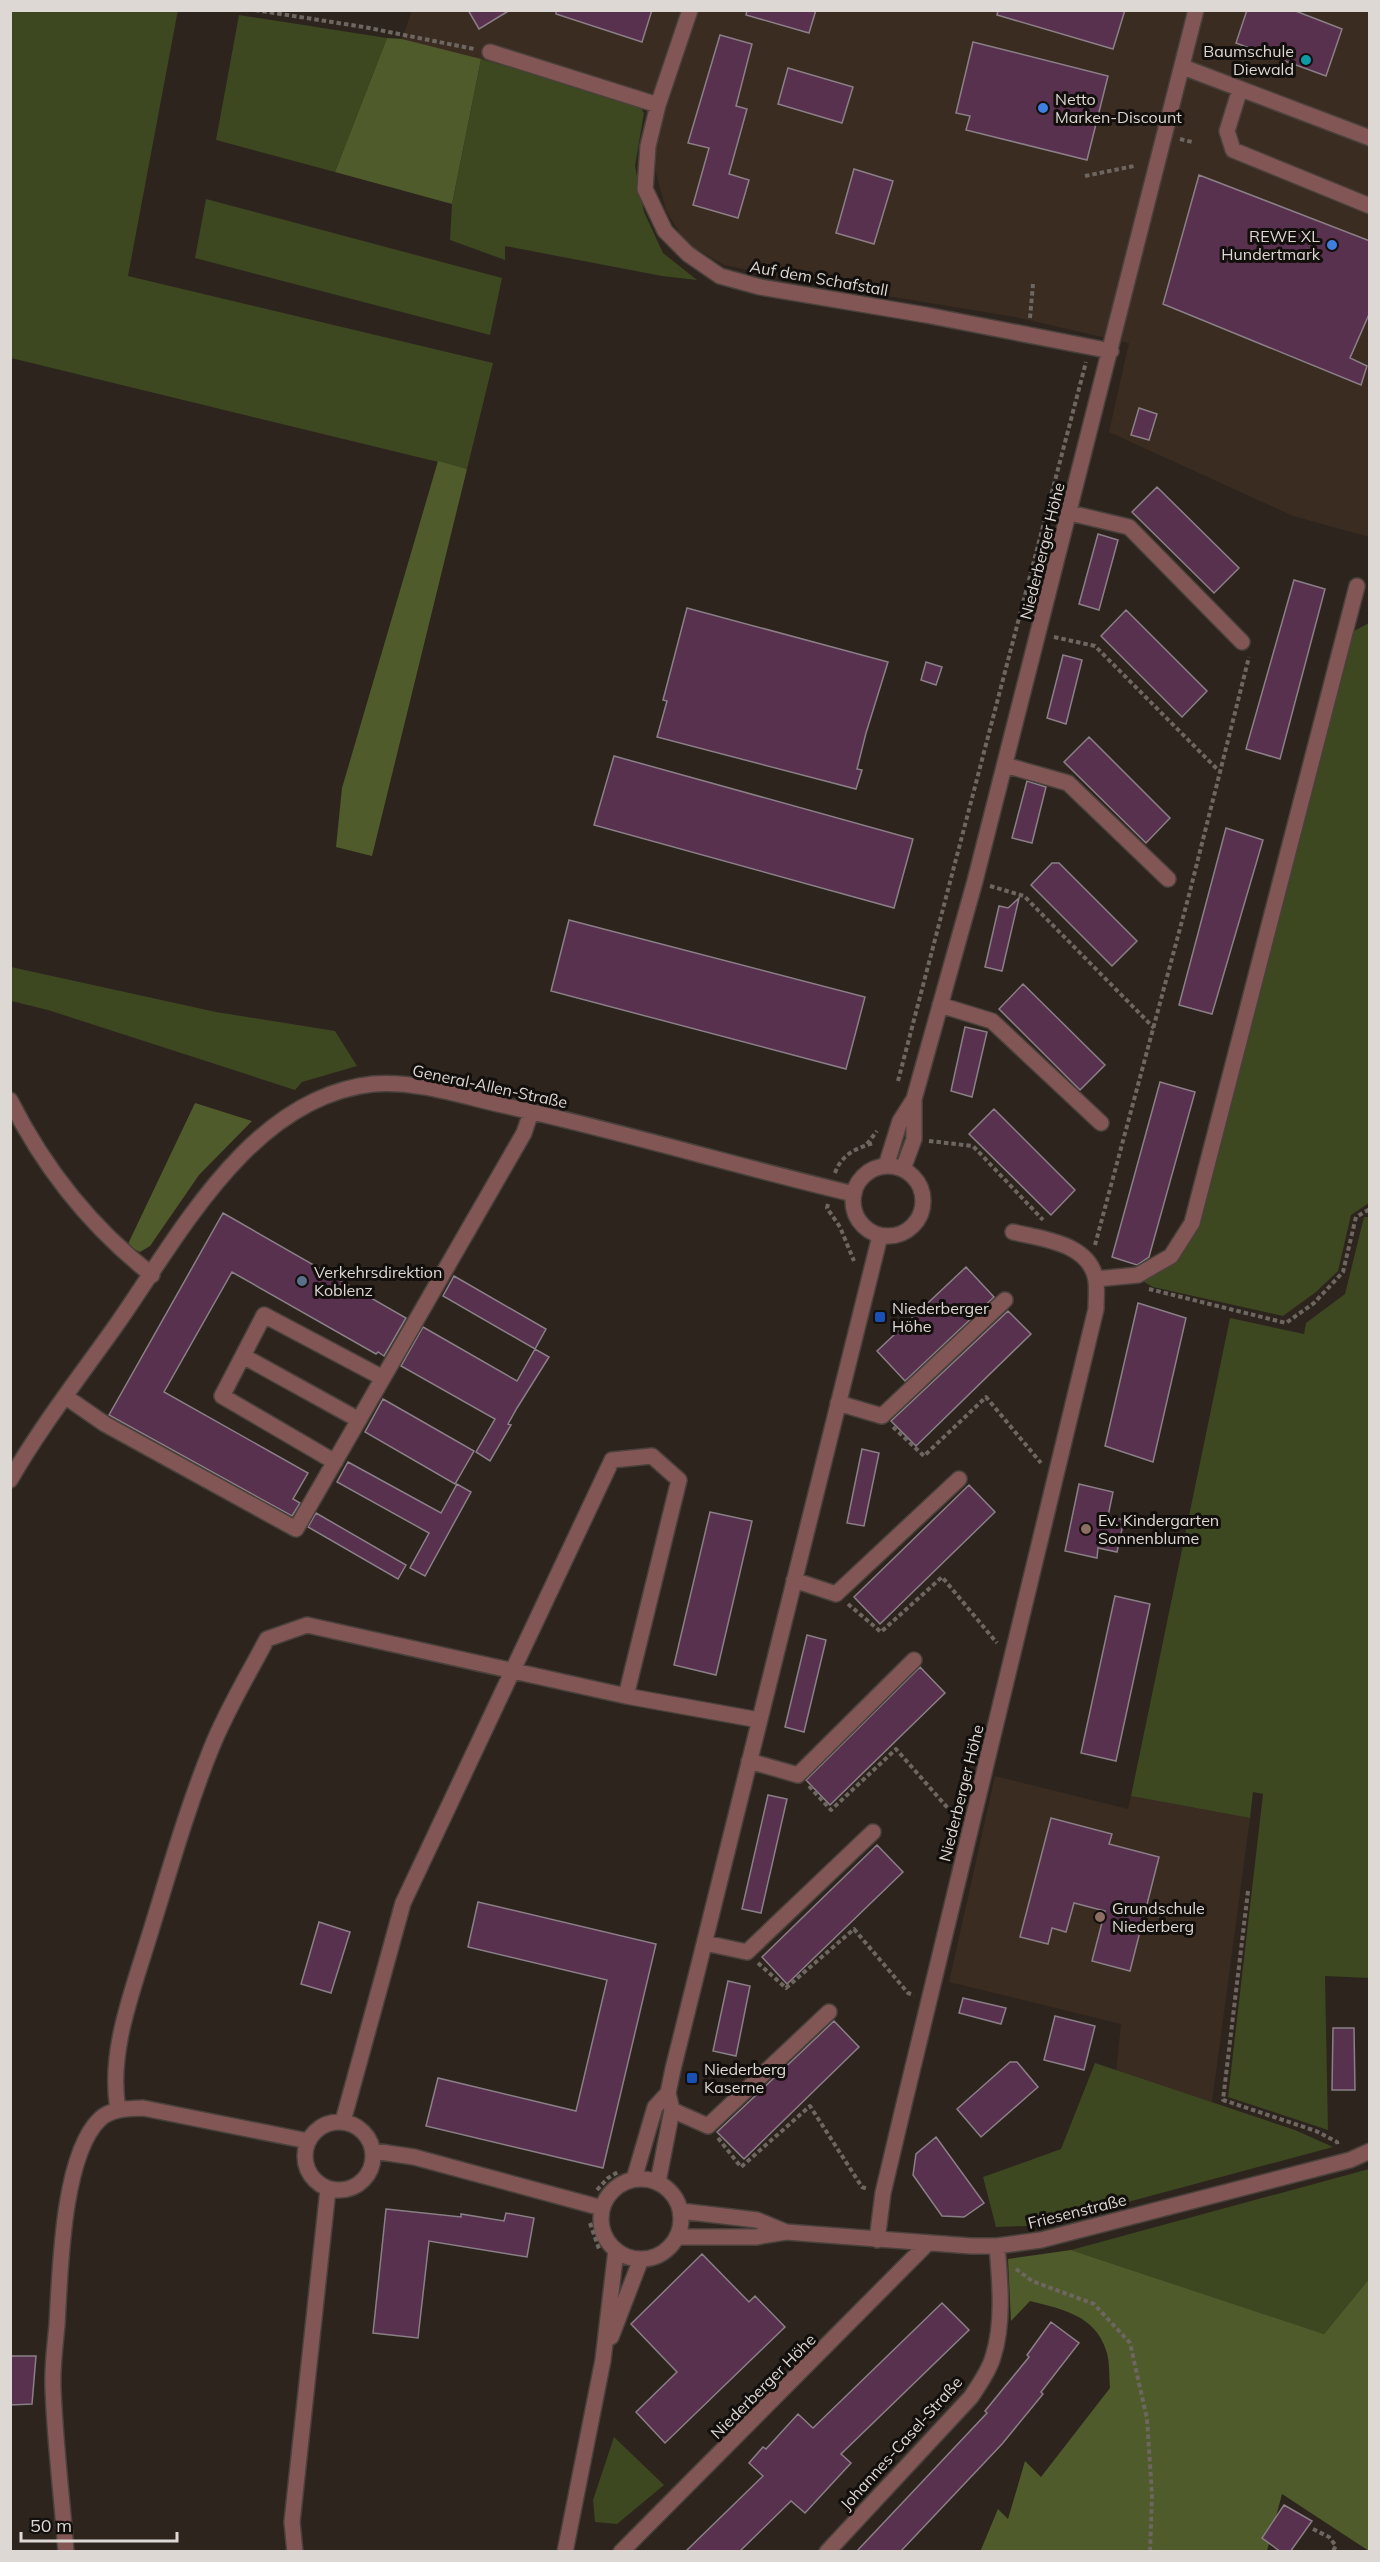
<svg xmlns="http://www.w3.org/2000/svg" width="1380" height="2562" viewBox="0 0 1380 2562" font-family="Mulish,sans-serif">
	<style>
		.built { fill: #3a2c21 }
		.green { fill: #3d4720 }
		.forest { fill: #4f5b2b }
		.building { fill: #58314f; stroke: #8a7f86; stroke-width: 1.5 }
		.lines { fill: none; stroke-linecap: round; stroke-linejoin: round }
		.minor-casing { stroke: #49413b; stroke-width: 18 }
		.path { stroke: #6e6661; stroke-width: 4; stroke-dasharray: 4.5 3; stroke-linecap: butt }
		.minor { stroke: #835656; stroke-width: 15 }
		.culture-dot { fill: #0f9aa8; stroke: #120f0c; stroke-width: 2 }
		.shop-dot { fill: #3f7fe0; stroke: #120f0c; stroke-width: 2 }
		.service-dot { fill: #5c6f8a; stroke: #120f0c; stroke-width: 2 }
		.transit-dot { fill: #1a4fb4; stroke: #120f0c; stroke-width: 2 }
		.education-dot { fill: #8d6e63; stroke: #120f0c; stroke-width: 2 }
		.labels { text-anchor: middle; stroke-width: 6; stroke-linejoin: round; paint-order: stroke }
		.poi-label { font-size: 16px; fill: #ded8d4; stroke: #120f0c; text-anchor: start }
		.street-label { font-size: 16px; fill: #ded8d4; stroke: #120f0c }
	</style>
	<rect width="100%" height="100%" fill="#2d241e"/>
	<!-- built -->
	<path class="built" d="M412,10L1369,11V537L1293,516L1109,432L1129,343L1015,317L821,285L724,265L686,243L666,211L656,173V147L664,113L402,39Z
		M995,1776L1128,1809L1131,1796L1250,1818L1212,2102L1116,2072L1121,2024L949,1982Z"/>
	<!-- green -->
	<path class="green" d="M178,10L128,276L493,363L467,469L11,358V11Z
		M239,15L387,38L335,172L216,140Z
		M481,59L638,104L644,113L635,166L644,212L663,253L697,280L662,276L505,246V260L450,240L452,204Z
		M206,199L502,278L490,335L195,258Z
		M1369,623V1203L1351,1215L1338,1271L1316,1292L1283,1316L1153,1287L1141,1280L1197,1225L1354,631Z
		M11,967L216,1012L335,1031L357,1066L302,1082L295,1090L48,1010L11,1001Z
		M1364,1217H1370V1978L1325,1976L1328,2130L1228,2097L1263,1794L1253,1792L1250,1818L1131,1796L1230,1318L1304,1334L1306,1323L1345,1294Z
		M1095,2063L1295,2130L1333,2147L1087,2213L1027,2226L996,2227L983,2177L1061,2149Z
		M1369,2169V2279L1324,2334L1071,2250Z
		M614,2437L664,2485L617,2524L595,2522L593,2500Z"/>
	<!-- forest -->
	<path class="forest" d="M387,38L402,39L481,59L452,204L335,172Z
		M438,461L467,469L372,856L336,847L342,788Z
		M195,1103L252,1121L199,1175L150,1246L140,1252L127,1246Z
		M1071,2250L1324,2334L1369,2279V2551L1282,2494L1267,2551L980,2552L998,2509L1008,2519L1025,2461L1041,2477L1110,2388C1109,2376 1110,2361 1106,2350C1095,2315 1061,2309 1030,2301L1011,2321L1008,2259Z"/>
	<!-- building -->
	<path class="building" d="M468,10H510L479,29Z
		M556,10H652L642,42L556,14Z
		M747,10H816L809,33L746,15Z
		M998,10H1125L1113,49L997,15Z
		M1247,10H1293L1342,29L1326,76L1236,43Z
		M720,35L752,44L736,106L747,109L729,174L749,180L738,218L693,205L709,148L688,143Z
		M973,42L1108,76L1087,160L966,130L970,116L956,113Z
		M788,68L853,87L842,123L778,104Z
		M854,169L893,181L874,244L836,233Z
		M1199,175L1370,241V312L1350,358L1367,366L1361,385L1163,304Z
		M1139,408L1157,414L1149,440L1131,435Z
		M1157,487L1239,568L1214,593L1132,512Z
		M1098,534L1118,540L1099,610L1079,604Z
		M1294,580L1325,589L1280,759L1246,749Z
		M687,608L888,662L866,733L857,769L862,770L856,789L657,737L667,701L663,700Z
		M1126,610L1207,691L1182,717L1101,636Z
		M1063,655L1082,660L1066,724L1047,718Z
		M926,662L942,667L936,685L921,680Z
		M1089,737L1170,818L1146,843L1064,762Z
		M614,756L913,839L894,908L594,825Z
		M1027,781L1046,787L1032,843L1012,838Z
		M1226,828L1263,840L1212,1014L1179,1005Z
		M1052,863H1059L1137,941L1112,966L1031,885Z
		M1019,898L1002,971L985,967L999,906L1008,908Z
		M569,920L865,997L846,1069L551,991Z
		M1023,984L1105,1065L1080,1090L999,1009Z
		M965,1027L987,1032L972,1097L951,1091Z
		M1160,1082L1195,1092L1149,1257L1137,1265L1112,1257Z
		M994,1109L1075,1190L1051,1215L969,1134Z
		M223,1213L406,1318L384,1356L378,1352L376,1354L232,1272L164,1392L308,1473L293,1499L300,1503L292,1516L109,1415Z
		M966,1267L994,1297L905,1381L877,1351Z
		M454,1276L546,1329L535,1349L443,1296Z
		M1138,1303L1186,1318L1153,1462L1105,1446Z
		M1008,1311L1031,1334L916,1446L891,1421Z
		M423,1327L517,1381L535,1349L549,1357L517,1408L508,1424L511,1425L490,1461L476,1452L495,1419L401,1366Z
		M383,1399L474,1451L455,1484L365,1432Z
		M862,1449L879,1453L864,1526L847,1523Z
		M348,1462L441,1513L457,1484L471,1492L425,1576L410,1568L429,1533L337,1482Z
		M1079,1484L1113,1492L1108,1516L1124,1520L1117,1552L1098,1548L1097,1558L1065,1551Z
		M969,1485L995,1512L880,1624L854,1597Z
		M710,1512L752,1521L716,1675L674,1665Z
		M316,1513L406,1565L398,1579L308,1527Z
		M1115,1596L1150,1604L1116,1761L1081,1753Z
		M807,1635L826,1640L804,1732L785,1727Z
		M920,1667L945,1693L830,1805L806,1780Z
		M768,1795L787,1799L761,1913L742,1909Z
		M1051,1818L1112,1834L1109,1844L1159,1857L1130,1971L1092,1961L1105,1911L1074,1903L1066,1932L1052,1928L1048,1944L1020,1937Z
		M877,1845L903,1872L787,1984L762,1957Z
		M478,1902L656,1944L603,2168L426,2126L438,2078L576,2111L607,1980L468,1947Z
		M319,1922L350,1932L331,1993L301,1984Z
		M728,1981L750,1986L736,2056L713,2051Z
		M963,1998L1006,2008L1001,2024L959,2013Z
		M1055,2016L1095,2026L1084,2070L1044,2060Z
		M834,2021L859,2047L744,2159L717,2132Z
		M1333,2028H1354L1355,2090H1332Z
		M1010,2062H1017L1038,2087L981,2137L957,2109Z
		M936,2137L984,2203L964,2217L942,2216L913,2175L916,2154Z
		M386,2209L461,2217V2214L504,2221L506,2213L534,2218L527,2257L429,2241L418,2338L373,2333Z
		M702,2254L749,2302L755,2296L785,2327L665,2443L636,2412L677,2372L631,2324Z
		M942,2303L969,2330L841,2454L851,2463L805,2513L791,2501L739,2552H685L763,2476L749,2463L763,2447L766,2449L798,2414L813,2428Z
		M1051,2322L1079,2343L1041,2392L1043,2394L1002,2444L900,2552H856L987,2413L985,2411L1029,2357L1027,2355Z
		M10,2356H36L32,2404L10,2405Z
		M1284,2505L1312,2521L1290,2552H1281L1262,2538Z"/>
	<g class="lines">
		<defs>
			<path id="minor" d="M690,10L658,105L648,146L645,189L665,231L688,254L720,276L760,287L926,315L1111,351
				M490,52L658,105
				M1183,67L1370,138
				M1240,89L1227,131L1233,150L1370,206
				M1070,513L1129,527L1242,642
				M1005,765L1068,783L1168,879
				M940,1005L992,1021L1101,1123
				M10,1100C44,1168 92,1228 152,1275
				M853 1201a35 35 0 1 1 70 0a35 35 0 1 1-70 0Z
				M886,1166L900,1121L914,1099
				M903,1169L914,1139V1099L975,881L1196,10
				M1096,1279L1138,1275L1171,1256L1192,1223L1357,586
				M243,1356L359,1420
				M66,1397L105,1424L296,1529L524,1133L531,1112
				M838,1403L882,1416L1005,1300
				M335,1462L222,1396L264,1315L383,1378
				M10,1480C41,1426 81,1375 117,1324C180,1234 251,1097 373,1084C415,1080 462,1096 502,1105C620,1131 736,1166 854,1194
				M794,1580L836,1594L959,1479
				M749,1761L798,1775L914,1660
				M705,1943L747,1952L873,1832
				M118,2109C108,2053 132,1993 148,1940C168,1876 186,1811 211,1749C226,1711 248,1675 267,1639L307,1625L626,1696L759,1720
				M672,2110L708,2126L829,2012
				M343,2121L403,1903L612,1460L652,1456L679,1480L626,1696
				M305 2156a34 34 0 1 1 68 0a34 34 0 1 1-68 0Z
				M374,2151L414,2157L602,2208
				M601 2219a40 40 0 1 1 80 0a40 40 0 1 1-80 0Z
				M634,2179L655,2107L668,2093
				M658,2182L672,2110L668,2093L673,2069L880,1236
				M681,2211L757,2220L786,2232
				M677,2237H756L786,2232L971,2246H997L1041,2240L1350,2160L1370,2151
				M877,2240L883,2193L905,2100L1096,1309C1096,1300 1097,1290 1096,1281C1091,1243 1042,1239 1013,1232
				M611,2337L641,2259
				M66,2552C62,2497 55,2443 53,2388C52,2367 55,2346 57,2325C60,2274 62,2155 100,2119C112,2108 128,2109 143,2108L308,2141
				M295,2552L292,2522L328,2189
				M565,2552L603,2360L616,2250
				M621,2552L928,2243
				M827,2552L971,2397C979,2385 989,2371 993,2357C1004,2323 1000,2281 997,2246"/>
		</defs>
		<!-- minor casing -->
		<use href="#minor" class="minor-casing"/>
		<!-- path -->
		<path class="path" d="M255,10L364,27L474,49
			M1180,139L1192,142
			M1085,176L1134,166
			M1030,318L1033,284
			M1054,637L1095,646L1220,772
			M990,886L1024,896L1154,1028
			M898,1081L1086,362
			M929,1141L973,1146L1043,1220
			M867,1144L877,1131
			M835,1173C841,1155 857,1147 875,1143
			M828,1204L827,1208L840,1227L854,1261
			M1095,1245L1189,895L1249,657
			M1149,1289L1286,1323L1314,1303L1343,1272L1356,1217L1370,1209
			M893,1427L924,1456L986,1397L1041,1463
			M848,1604L881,1632L942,1577L997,1643
			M809,1786L831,1810L896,1749L953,1814L958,1816
			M1248,1891L1223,2100L1316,2131L1337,2142L1338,2147
			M758,1963L786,1988L854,1929L908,1993L914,1995
			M718,2138L741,2167L810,2106L862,2187L868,2189
			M597,2190L608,2178L618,2172
			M590,2223L599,2249
			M1016,2269L1032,2281L1094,2304L1130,2343L1147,2419L1152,2495L1150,2552
			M1313,2529L1329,2537L1336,2546L1332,2552"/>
		<!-- minor -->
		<use href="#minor" class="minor"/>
	</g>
	<!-- markers -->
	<circle class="culture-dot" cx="1306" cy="60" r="6"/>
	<g class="shop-dot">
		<circle cx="1043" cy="108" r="6"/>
		<circle cx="1332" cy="245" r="6"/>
	</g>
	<circle class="service-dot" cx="302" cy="1281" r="6"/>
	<g class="transit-dot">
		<rect x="874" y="1311" width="12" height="12" rx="3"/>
		<rect x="686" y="2072" width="12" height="12" rx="3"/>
	</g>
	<g class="education-dot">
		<circle cx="1086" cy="1529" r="6"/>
		<circle cx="1100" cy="1917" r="6"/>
	</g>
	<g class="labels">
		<!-- poi labels -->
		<g class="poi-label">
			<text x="1294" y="57" text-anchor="end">Baumschule<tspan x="1294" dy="18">Diewald</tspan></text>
			<text x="1055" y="105">Netto<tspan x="1055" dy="18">Marken-Discount</tspan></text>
			<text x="1320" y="242" text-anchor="end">REWE XL<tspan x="1320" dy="18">Hundertmark</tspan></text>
			<text x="314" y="1278">Verkehrsdirektion<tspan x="314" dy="18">Koblenz</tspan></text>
			<text x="892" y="1314">Niederberger<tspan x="892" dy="18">Höhe</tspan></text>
			<text x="1098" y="1526">Ev. Kindergarten<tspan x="1098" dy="18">Sonnenblume</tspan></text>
			<text x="1112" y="1914">Grundschule<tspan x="1112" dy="18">Niederberg</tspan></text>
			<text x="704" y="2075">Niederberg<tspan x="704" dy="18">Kaserne</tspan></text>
		</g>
		<!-- street labels -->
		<g class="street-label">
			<text transform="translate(819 278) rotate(10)" y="6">Auf dem Schafstall</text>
			<text transform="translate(1042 551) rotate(-76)" y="6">Niederberger Höhe</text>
			<text transform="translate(490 1086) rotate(12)" y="6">General-Allen-Straße</text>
			<text transform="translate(961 1793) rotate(-76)" y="6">Niederberger Höhe</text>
			<text transform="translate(1077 2211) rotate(-14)" y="6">Friesenstraße</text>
			<text transform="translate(763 2386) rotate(-45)" y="6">Niederberger Höhe</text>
			<text transform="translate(901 2443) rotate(-48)" y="6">Johannes-Casel-Straße</text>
		</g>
	</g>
	<!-- border -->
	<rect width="1380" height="2562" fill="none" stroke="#ded8d4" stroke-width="24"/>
	<!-- scale -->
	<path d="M21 2532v9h156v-9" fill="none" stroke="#ded8d4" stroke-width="3"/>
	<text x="30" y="2532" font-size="18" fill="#ded8d4" stroke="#120f0c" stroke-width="4.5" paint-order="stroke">50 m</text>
</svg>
